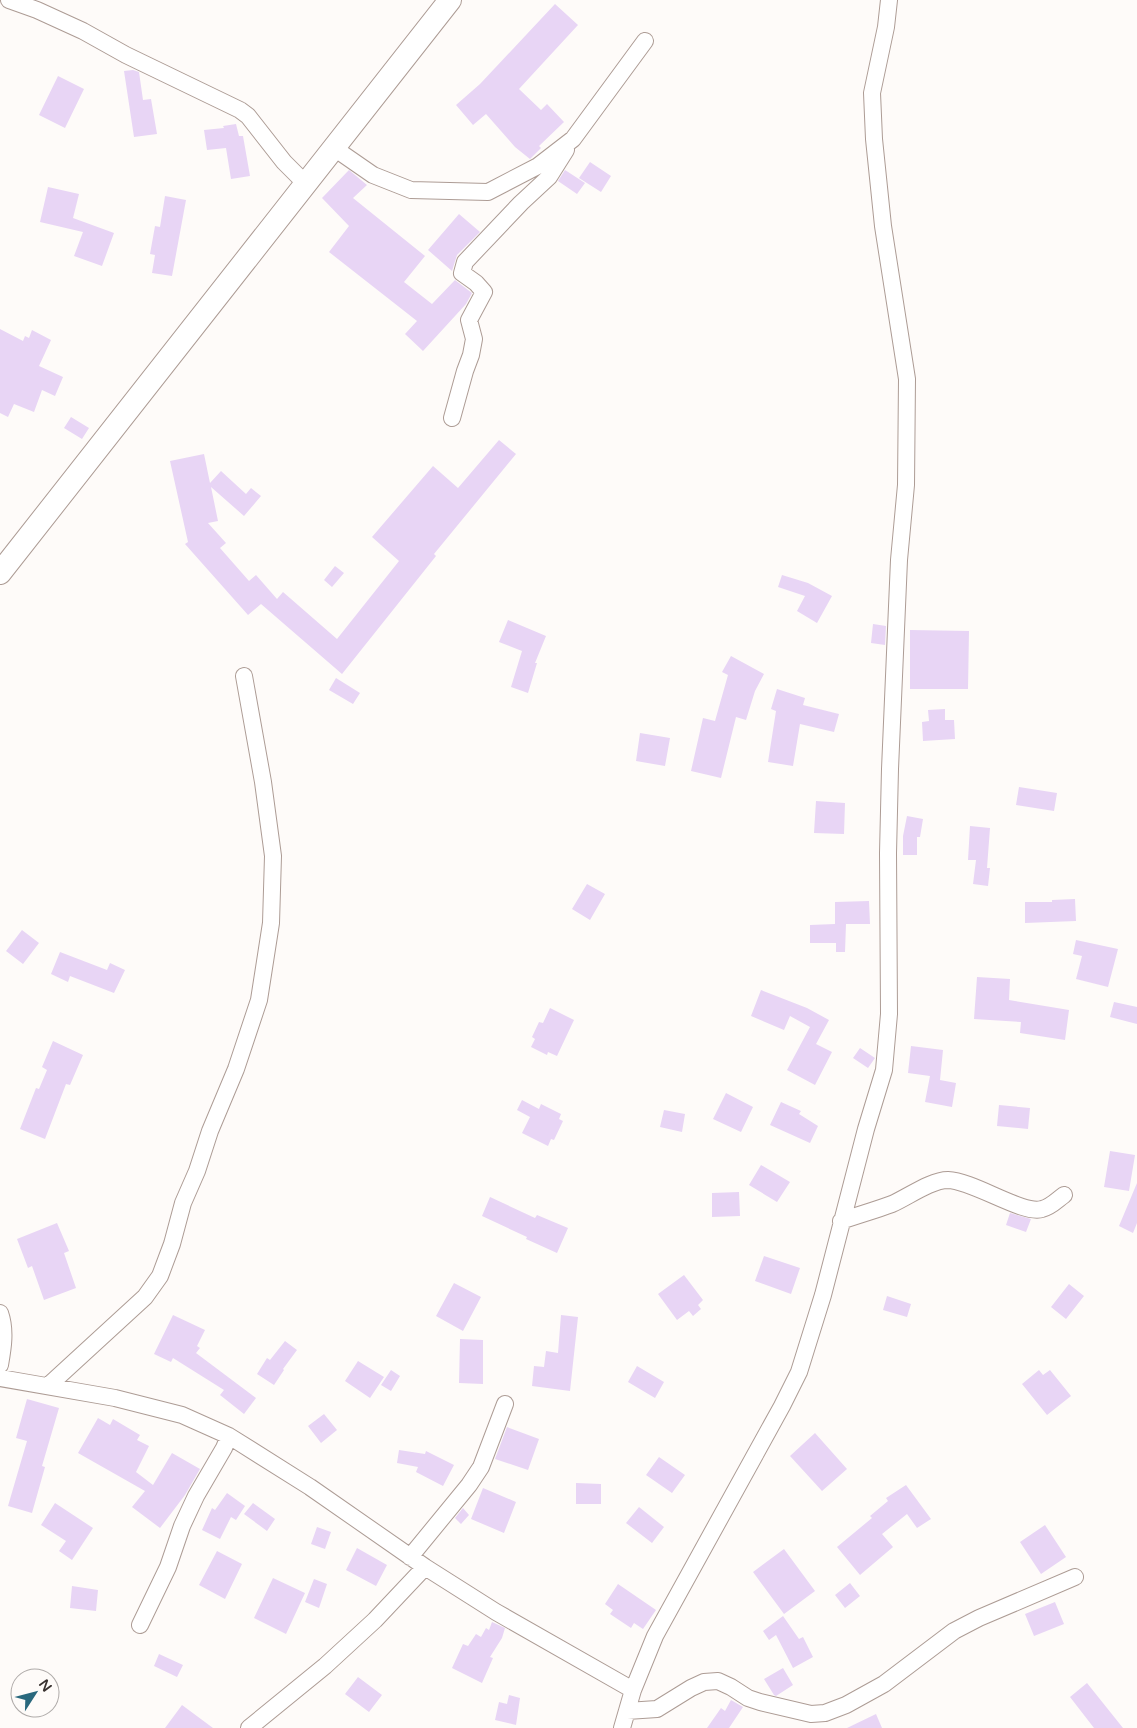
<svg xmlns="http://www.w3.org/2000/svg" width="1137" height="1728" viewBox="0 0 1137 1728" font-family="'Varela Round',sans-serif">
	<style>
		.building { fill: #e8d5f5 }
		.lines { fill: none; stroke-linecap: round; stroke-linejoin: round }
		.street-casing { stroke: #ad9c95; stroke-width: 18 }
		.secondary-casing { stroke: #ad9c95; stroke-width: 24 }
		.street { stroke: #fff; stroke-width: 16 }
		.secondary { stroke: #fff; stroke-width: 22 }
	</style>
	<rect width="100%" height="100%" fill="#fefbf9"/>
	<!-- building -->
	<path class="building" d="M555,4L578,25L519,89L541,110L547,104L564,122L539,146L541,148L530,159L515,147L486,114L473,125L456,105L480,84Z
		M133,70L139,72L143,100L151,99L157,134L134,137L124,71Z
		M58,76L84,89L65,128L39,115Z
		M236,124L239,136H243L250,176L231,179L226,148L207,150L204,130L224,128L223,126Z
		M590,162L611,176L601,192L579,178Z
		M349,170L367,185L353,198L425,256L404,282L432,304L455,280L472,293L466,304L423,351L405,334L417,321L329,252L349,226L322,198Z
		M565,170L585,183L577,194L558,181Z
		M48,187L79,194L73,218L114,233L102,266L74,256L83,232L40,222Z
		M165,196L186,200L172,276L152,273L155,255L150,254L155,226L160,227Z
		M459,214L480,232L457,255L452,271L428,250Z
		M0,329L23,341L25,336L29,338L32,330L51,340L39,366L63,377L55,396L42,390L34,412L14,404L8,417L0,413Z
		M71,417L89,428L82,439L64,428Z
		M499,440L516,454L434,554L436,556L342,674L261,604L248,615L185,544L188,542L170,461L204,454L210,483L221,471L246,494L251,488L261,496L244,516L211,487L218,521L208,523L226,543L220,548L249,581L256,575L277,599L283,592L337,639L399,561L372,537L433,466L458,488Z
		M335,566L344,573L332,587L324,580Z
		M782,575L808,583L832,596L817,623L797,611L805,596L778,587Z
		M508,620L546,636L535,663H537L528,693L511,687L522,651L499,642Z
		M873,624L886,626L885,645L871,643Z
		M910,630L969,631L968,689H910Z
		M731,656L764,674L755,691L746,720L736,717L721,778L691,771L703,718L715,721L728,675L722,672Z
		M336,678L360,693L353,704L329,690Z
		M777,689L805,698L803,705L839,714L834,732L800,724L793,766L768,762L776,711L771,709Z
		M945,709V720H954L955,739L923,741L922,722L929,721L928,710Z
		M640,733L670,738L665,766L636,761Z
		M1019,787L1057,793L1054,811L1016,805Z
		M816,801L845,803L844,834L814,833Z
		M907,816L923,819L920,837H917V855H903V836Z
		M970,826L990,828L987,868H990L988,886L973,884L976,860H968Z
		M587,884L605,894L590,920L572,909Z
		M1075,899L1076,921L1025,923V902H1052V900Z
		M869,901L870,924H846L845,952H836V943H810V925L835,924V902Z
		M22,930L39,943L23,964L6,951Z
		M1076,940L1118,949L1108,987L1076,979L1082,956L1073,954Z
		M60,952L107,970L110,963L125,970L114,993L70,976L68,982L51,974Z
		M977,977L1010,979L1009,1000L1069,1010L1065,1040L1020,1033L1021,1022L974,1019Z
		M761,990L807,1008L829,1020L816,1044L832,1052L815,1085L787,1070L810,1027L790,1016L784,1030L751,1016Z
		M1114,1002L1137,1007V1024L1110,1017Z
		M550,1008L574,1020L557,1056L548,1052L547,1055L531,1047L535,1039L532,1037L539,1022L543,1023Z
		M53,1041L83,1055L70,1085L66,1084L45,1139L20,1129L36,1088L39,1089L47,1070L42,1067Z
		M911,1046L943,1050L940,1080L956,1083L952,1107L925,1102L930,1076L908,1073Z
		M860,1048L875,1058L868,1068L853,1058Z
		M726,1093L753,1107L741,1132L713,1119Z
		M522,1100L539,1109L541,1104L561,1114L559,1119L563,1121L554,1140L551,1139L548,1146L522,1133L530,1117L517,1110Z
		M781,1102L801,1111L799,1114L818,1126L810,1143L770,1125Z
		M999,1105L1030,1108L1028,1129L997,1126Z
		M664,1110L685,1114L682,1132L660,1127Z
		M1110,1151L1135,1155L1129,1191L1104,1187Z
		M761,1165L790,1182L777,1202L749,1185Z
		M1137,1183V1223L1133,1233L1119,1226Z
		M739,1192L740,1216L712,1217V1193Z
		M490,1197L535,1218L537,1215L568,1228L557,1253L526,1239L527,1237L482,1216Z
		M1010,1213L1031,1219L1026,1232L1006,1225Z
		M57,1223L69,1251L64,1253L76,1288L44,1300L32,1266L28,1268L17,1239Z
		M764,1256L800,1268L791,1294L755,1281Z
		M684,1275L703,1300L698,1305L701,1309L693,1316L689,1311L677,1320L658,1294Z
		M454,1283L481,1297L463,1331L436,1316Z
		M1069,1284L1084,1296L1066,1319L1051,1307Z
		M887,1296L911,1304L907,1317L883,1310Z
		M173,1315L205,1330L197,1346L200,1348L196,1353L256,1398L244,1414L220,1395L224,1390L173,1358L171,1362L154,1354Z
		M561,1315L578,1317L570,1391L532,1386L534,1366L544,1367L546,1351L558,1353Z
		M460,1339L483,1340V1384L459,1383Z
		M285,1341L297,1350L283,1369L284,1370L274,1385L257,1374L267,1358L270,1360Z
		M358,1361L384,1377L370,1398L345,1381Z
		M637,1366L664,1382L655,1398L628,1382Z
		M391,1370L400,1376L391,1391L381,1385Z
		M1039,1370L1043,1375L1050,1370L1071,1396L1047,1415L1022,1384Z
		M27,1399L59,1408L42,1466L45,1467L32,1513L8,1506L27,1441L16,1438Z
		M324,1414L337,1430L321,1443L308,1426Z
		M98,1418L110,1425L113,1419L140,1435L137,1440L149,1446L136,1472L153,1485L172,1453L200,1469L185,1495L160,1528L132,1507L145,1491L78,1453Z
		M507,1427L539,1439L528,1470L495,1459Z
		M815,1433L847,1469L822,1491L790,1456Z
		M399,1450L425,1454L426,1451L454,1465L443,1486L416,1472L418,1467L397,1463Z
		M659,1457L685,1475L672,1493L646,1475Z
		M576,1483L601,1484V1504H576Z
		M906,1485L931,1519L917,1528L907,1514L882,1534L893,1547L860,1575L837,1547L872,1518L870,1516L888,1501L886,1498Z
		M483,1488L516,1502L504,1533L471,1519Z
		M227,1493L245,1506L236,1520L231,1517L220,1539L202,1530L212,1508L215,1510Z
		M55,1503L93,1528L72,1560L59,1551L66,1541L41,1525Z
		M253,1503L275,1519L267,1531L244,1514Z
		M639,1507L664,1527L652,1543L626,1523Z
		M463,1508L469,1515L461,1524L455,1518Z
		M1045,1525L1066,1557L1041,1574L1020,1542Z
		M317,1527L331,1532L325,1549L311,1544Z
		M357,1548L387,1565L376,1586L346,1570Z
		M784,1549L815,1591L784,1614L753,1572Z
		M217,1551L242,1564L225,1599L199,1585Z
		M273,1578L305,1593L286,1634L254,1618Z
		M314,1579L327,1584L319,1608L305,1602Z
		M850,1583L860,1596L845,1608L835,1595Z
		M618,1584L656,1610L643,1629L634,1623L631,1628L610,1614L613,1610L605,1604Z
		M72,1586L98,1590L96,1611L70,1608Z
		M1055,1602L1064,1624L1034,1636L1025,1614Z
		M783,1616L799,1639L803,1637L813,1657L793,1668L776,1635L769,1640L763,1631Z
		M492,1622L505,1628L502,1638L490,1657L493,1658L482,1683L452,1668L463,1644L468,1646L476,1634L481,1637L486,1628L489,1630Z
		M159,1654L183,1665L177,1677L154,1666Z
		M783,1668L793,1685L776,1696L774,1695L764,1679Z
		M358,1677L382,1695L369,1712L345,1694Z
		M1087,1683L1123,1728H1094L1070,1697Z
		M509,1695L520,1698L516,1725L495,1720L499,1702L507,1704Z
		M731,1700L743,1707L729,1728H707L721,1708L725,1711Z
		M182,1705L213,1728H165Z
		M876,1714L882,1728H847Z"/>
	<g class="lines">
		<defs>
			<path id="street" d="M9,0L37,10L83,31L126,55L240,110L248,116L284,162L306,184
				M334,148L373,175L411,190L488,192L538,166L573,139L645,41
				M452,418L465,371L471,355L474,339L469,320L484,292L476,283L462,273L465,262L521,203L549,177L566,150
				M841,1221C858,1215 876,1210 892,1204C908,1197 931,1180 948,1180C974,1181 1023,1215 1042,1209C1051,1207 1057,1200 1064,1195
				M0,1313C6,1330 3,1348 0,1365
				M0,1378L115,1398L182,1415L229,1436L310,1487L425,1567L496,1612L633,1690
				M48,1386L145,1297L160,1276L172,1244L183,1203L197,1171L210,1131L236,1069L259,1000L271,923L273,856L263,782L244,676
				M410,1557L469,1485L481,1467L505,1404
				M140,1625L168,1567L182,1526L196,1496L224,1448L229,1436
				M627,1711L657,1709L691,1688L704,1682L718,1681L731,1687L748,1698L760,1702L811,1714L825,1713L846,1705L884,1684L954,1631L979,1618L1075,1577
				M249,1728L325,1666L375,1620L425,1567
				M622,1728L633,1690L655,1636L782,1406L799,1372L823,1295L866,1129L884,1070L889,1014L888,853L890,769L899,560L906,485L907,379L883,226L874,139L872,93L886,27L889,0"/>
			<path id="secondary" d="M0,573L450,0"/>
		</defs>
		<!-- street casing -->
		<use href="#street" class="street-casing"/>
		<!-- secondary casing -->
		<use href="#secondary" class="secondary-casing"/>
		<!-- street -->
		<use href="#street" class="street"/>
		<!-- secondary -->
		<use href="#secondary" class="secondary"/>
	</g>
	<!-- north arrow -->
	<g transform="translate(35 1693) rotate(54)"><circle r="24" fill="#fefbf9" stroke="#afaba9"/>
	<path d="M0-4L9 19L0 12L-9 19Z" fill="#29687d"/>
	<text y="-8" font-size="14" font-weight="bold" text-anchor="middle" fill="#393230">N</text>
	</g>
</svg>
